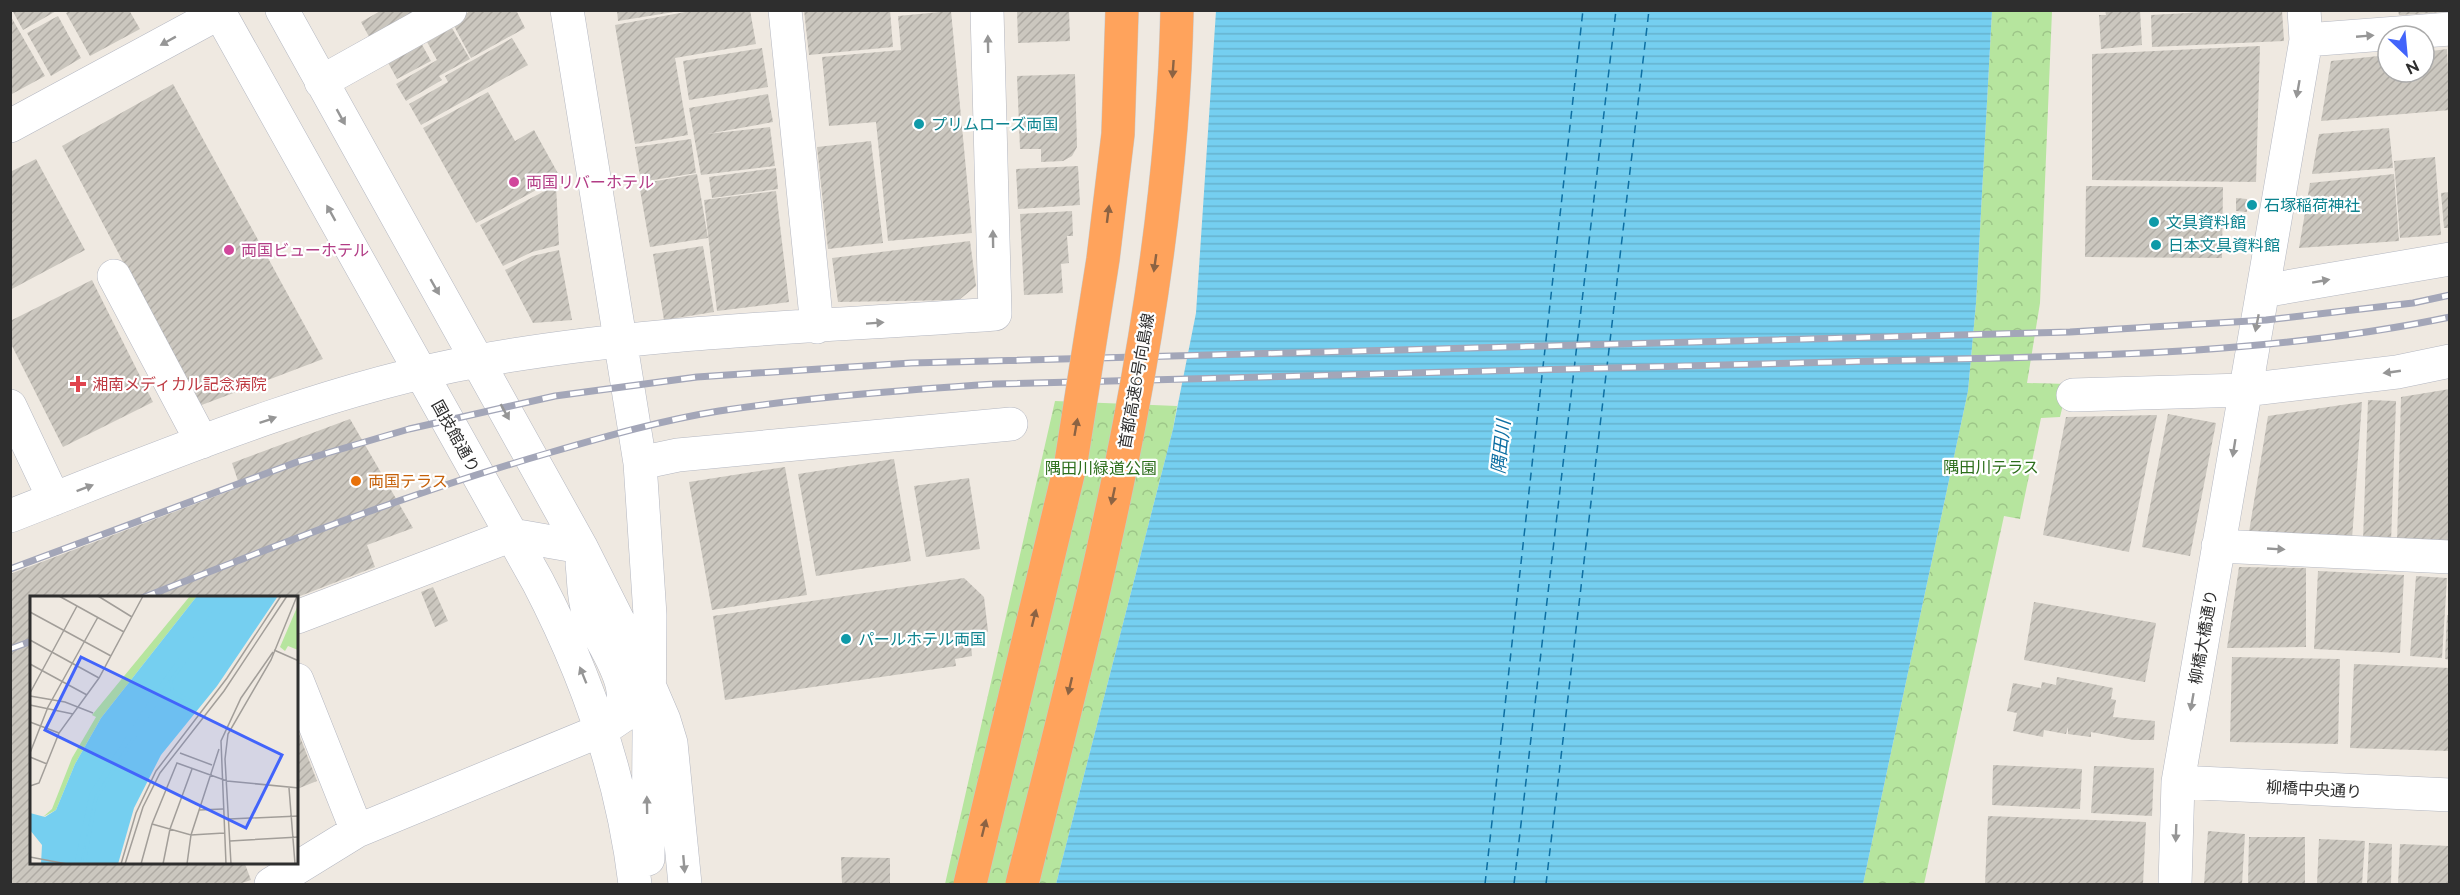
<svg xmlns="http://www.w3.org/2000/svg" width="2460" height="895" viewBox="0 0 2460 895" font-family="Raleway,'Noto Sans JP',sans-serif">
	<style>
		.forest { fill: url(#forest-crowns) }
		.water { fill: url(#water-rules) }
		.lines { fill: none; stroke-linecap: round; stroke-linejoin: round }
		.ferry { stroke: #0d6fa3; stroke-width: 1.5; stroke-dasharray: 8 6; stroke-linecap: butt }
		.building { fill: url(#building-hatch) }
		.minor-casing { stroke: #b4b7c1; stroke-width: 34 }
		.minor { stroke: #fff; stroke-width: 33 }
		.rail-casing { stroke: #a3a6b8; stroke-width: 7 }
		.rail { stroke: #fff; stroke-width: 4.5; stroke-dasharray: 14; stroke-linecap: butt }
		.highway-bridge-casing { stroke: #c9c9c9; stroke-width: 34; stroke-linecap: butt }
		.highway-bridge { stroke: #ffa35c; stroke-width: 33 }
		.oneway { fill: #969696 }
		.oneway2 { fill: #8c6343 }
		.culture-dot { fill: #0f9aa8; stroke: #fff; stroke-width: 2 }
		.hotel-dot { fill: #d1479c; stroke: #fff; stroke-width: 2 }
		.health-dot { fill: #e0444e; stroke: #fff; stroke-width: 2 }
		.food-dot { fill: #e8710a; stroke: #fff; stroke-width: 2 }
		.labels { text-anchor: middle; stroke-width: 4.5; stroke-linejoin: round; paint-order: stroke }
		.culture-label { font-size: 16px; fill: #0d838f; stroke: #fff; text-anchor: start }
		.hotel-label { font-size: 16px; fill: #b23c85; stroke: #fff; text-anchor: start }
		.street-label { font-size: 16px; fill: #2e2e2e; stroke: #fff }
		.health-label { font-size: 16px; fill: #be3a42; stroke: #fff; text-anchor: start }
		.park-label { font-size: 16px; fill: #2c6e1b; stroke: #fff }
		.food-label { font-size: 16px; fill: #c56008; stroke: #fff; text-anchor: start }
		.water-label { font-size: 18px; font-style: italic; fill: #0d6fa3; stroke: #fff }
		.inset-river { fill: none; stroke: #75cff0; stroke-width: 3 }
		.inset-road { fill: none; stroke: #a29e99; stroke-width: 1.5 }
		.view { fill: #4264fb; fill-opacity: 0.15; stroke: #4264fb; stroke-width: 3 }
		.inset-edge { fill: none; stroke: #2e2e2e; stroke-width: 3 }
	</style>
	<defs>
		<pattern id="forest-crowns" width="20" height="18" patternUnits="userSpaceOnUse" patternTransform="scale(1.5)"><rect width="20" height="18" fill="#b6e59e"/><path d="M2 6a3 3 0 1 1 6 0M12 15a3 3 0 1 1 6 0" fill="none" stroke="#9dc588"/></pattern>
		<pattern id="water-rules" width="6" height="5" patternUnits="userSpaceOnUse" patternTransform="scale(1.5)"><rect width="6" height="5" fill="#75cff0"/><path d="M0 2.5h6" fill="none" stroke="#66b2ce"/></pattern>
		<pattern id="building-hatch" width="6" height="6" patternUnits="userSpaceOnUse" patternTransform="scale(1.5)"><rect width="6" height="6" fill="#cbc7bf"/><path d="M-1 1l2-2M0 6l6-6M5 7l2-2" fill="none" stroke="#afaba4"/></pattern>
	</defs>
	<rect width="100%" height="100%" fill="#efe9e1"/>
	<!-- forest -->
	<path class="forest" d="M1992,11H2052L2040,303L2027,383L2068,384L2060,417L2041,418L2020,519L2004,516L1924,884H1863L1968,391L1976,303Z
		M1055,401L1177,406L1173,429L1056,884H945Z"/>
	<!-- water -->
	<path class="water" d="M1216,11H1992L1976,303L1968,391L1863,884H1056L1173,429L1196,313Z"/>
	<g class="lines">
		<!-- ferry -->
		<path class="ferry" d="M1485,884L1583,10
			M1514,884L1616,10
			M1546,884L1649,10"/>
	</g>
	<!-- building -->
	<path class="building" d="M12,10H58L23,30Z
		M71,10H129L140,29L90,56L66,13Z
		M382,10H434L373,44L361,22Z
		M472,10H516L525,28L471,58L452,22Z
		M617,10H674V12L618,21Z
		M696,10H750L756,44L675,58L688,135L635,144L615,25Z
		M804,10H890L893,47L809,55Z
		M1017,10H1069L1070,41L1018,43Z
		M2105,10H2140L2142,45L2101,49L2099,15H2106Z
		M2241,10H2282L2284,41L2152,47L2151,15Z
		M2398,10H2447V12L2399,15Z
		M951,11L972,233L888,241L876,122L829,126L822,57L901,50L898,16Z
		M10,15L45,76L10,95Z
		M58,16L81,58L51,76L27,33Z
		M452,28L470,59L439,76L442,80L406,101L396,84L437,60L427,42Z
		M512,38L528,65L421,125L409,104L448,82L445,76Z
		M420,41L431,61L397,79L386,59Z
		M2260,46L2256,182L2092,180V54Z
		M762,48L768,87L689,100L683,61Z
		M2447,49L2450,110L2321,121L2331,61L2388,55V72H2424V52Z
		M1075,74L1077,147L1072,156L1063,161L1041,162V149H1020L1017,76Z
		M173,84L323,359L199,406L62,146Z
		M488,92L515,141L534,130L560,177L476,223L423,128Z
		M768,94L773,122L707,134L770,127L775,166L701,175L689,108Z
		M2389,128L2393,168L2312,174L2319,134Z
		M691,139L696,173L641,182L635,147Z
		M871,141L883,243L828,249L817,147Z
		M2435,157L2441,235L2400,238L2394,161Z
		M36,159L85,250L10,290V172Z
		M1078,166L1080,205L1018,209L1016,169Z
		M776,168L778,189L712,198L709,177Z
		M697,174L708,238L650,247L639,184Z
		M2394,174L2399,241L2299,248L2310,183Z
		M556,185L559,245L532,252L503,266L480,225Z
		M2086,186L2223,187L2222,258L2085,257Z
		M776,191L789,302L717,311L704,200Z
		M2450,192V228H2444L2441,193Z
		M2236,198L2247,199V212L2236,211Z
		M1072,211L1073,236H1067L1069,263L1061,264L1063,293L1024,295L1020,214Z
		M970,241L976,286L959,300L838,302L832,258Z
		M703,246L714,312L664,320L653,254Z
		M559,250L572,320L533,323L505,270L532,256Z
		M92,280L153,402L63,447L10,342V321Z
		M2450,389V544L2397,543L2401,397Z
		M2368,400L2396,401L2391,542L2363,541Z
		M2362,402L2352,539L2249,532L2268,416Z
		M2168,414L2216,423L2190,556L2142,547Z
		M2157,415L2129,552L2043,535L2066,417Z
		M350,419L413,528L367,545L375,567L295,598H32V864H245L251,880L239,884H10V574L240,487L232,463Z
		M894,459L911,561L816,576L798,474Z
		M785,467L807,595L712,610L689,482Z
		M969,478L980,549L926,557L914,486Z
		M2239,567L2306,568V647L2227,648Z
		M2318,571L2404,575L2400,653L2314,649Z
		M2416,576L2447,578L2442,658L2410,656Z
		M964,578L984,597L988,631L983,636H976L977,642L971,643L972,656L955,659L956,666L725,700L713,616Z
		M433,587L448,621L435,627L421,592Z
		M2034,602L2156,623L2145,682L2024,660Z
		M2447,615H2450V660L2445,659Z
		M2232,657L2340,659L2338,744L2230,742Z
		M2354,664L2450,668V751L2350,748Z
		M2057,677L2113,688L2111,699L2116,700L2113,717L2155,721L2154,740H2134L2091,732V737L2068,734V727L2066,734L2044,730L2043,737L2013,731L2017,713L2007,711L2013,683L2041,688L2042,682L2056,685Z
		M297,729L317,781L297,789Z
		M1993,765L2082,769L2080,809L1992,805Z
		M2094,766L2154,768L2152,816L2091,813Z
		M1988,816L2146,822L2143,884H1985Z
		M2208,831L2245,834L2242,884H2204Z
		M2249,837H2305V884H2248Z
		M2319,839L2365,841L2362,884H2317Z
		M2369,843L2392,844L2391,884H2367Z
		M2400,844L2450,846V884H2398Z
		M841,857L890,858V884H842Z"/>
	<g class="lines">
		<defs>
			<path id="minor" d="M218,10L538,582C588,678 622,776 635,884
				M282,10L581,547L640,664L664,720L671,743L685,884
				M567,10L640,463L650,615L648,859
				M785,10L817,327
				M2306,40L2450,29
				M321,82L450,10
				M10,126L219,13
				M114,276L202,442
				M2263,291L2450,259
				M2073,395L2244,390L2397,372L2450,361
				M10,406L54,499
				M640,463L678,455L1011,424
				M10,516C159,458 321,389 478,361C648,330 822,327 995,314L987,10
				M2218,546L2450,557
				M582,564C584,579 583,599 589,614C601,646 647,697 608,726
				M297,617L512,535L581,547
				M297,680L357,831L602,730L633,709L651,690
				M2178,782L2450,795
				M271,884L357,831
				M2175,884L2178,782L2306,40L2304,10"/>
		</defs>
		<!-- minor casing -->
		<use href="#minor" class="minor-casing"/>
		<!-- minor -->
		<use href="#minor" class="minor"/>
		<defs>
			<path id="rail" d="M10,569L297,462L409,429L555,396L697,377L911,363L2070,332L2266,320L2413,303L2450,295
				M142,598C277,545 412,492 552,452C607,436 663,420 719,411C811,397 903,390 995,384C1275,377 1556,369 1837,362C2039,356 2251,359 2450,317
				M10,649L32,641"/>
		</defs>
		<!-- rail casing -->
		<use href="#rail" class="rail-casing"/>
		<!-- rail -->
		<use href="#rail" class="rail"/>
		<defs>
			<path id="highway-bridge" d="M970,884L1071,462L1103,259L1118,134L1122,10
				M1022,884C1093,599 1171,307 1177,10"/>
		</defs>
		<!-- highway-bridge casing -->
		<use href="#highway-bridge" class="highway-bridge-casing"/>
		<!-- highway-bridge -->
		<use href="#highway-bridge" class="highway-bridge"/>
	</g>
	<!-- one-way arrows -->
	<defs><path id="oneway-solid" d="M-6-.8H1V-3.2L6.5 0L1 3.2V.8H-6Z" transform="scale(1.5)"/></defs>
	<g class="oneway">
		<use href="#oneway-solid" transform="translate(2365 36) rotate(-5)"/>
		<use href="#oneway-solid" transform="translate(168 41) rotate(151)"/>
		<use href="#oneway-solid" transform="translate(988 44) rotate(-91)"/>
		<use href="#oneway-solid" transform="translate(2298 89) rotate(100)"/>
		<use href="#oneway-solid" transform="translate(341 117) rotate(61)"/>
		<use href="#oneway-solid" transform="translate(331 213) rotate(-119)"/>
		<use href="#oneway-solid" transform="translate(993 239) rotate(-91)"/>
		<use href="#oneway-solid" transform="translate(2321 281) rotate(-10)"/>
		<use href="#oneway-solid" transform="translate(435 287) rotate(60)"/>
		<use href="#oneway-solid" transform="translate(875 323) rotate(-4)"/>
		<use href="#oneway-solid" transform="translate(2257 323) rotate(101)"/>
		<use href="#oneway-solid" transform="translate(2392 372) rotate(172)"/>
		<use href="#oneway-solid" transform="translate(505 412) rotate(61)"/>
		<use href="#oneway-solid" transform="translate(268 420) rotate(-19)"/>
		<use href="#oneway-solid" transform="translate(2234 448) rotate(99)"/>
		<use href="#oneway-solid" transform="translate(85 488) rotate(-21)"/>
		<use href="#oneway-solid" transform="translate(2276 549) rotate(3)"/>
		<use href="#oneway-solid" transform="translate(583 675) rotate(-112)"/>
		<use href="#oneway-solid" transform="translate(2192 702) rotate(100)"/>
		<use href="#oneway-solid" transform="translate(647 805) rotate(-91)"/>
		<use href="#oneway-solid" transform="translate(2176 833) rotate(92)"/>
		<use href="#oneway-solid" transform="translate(684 864) rotate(85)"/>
	</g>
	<g class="oneway2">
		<use href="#oneway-solid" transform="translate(1173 69) rotate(94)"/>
		<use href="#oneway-solid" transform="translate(1108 214) rotate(-83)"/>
		<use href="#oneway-solid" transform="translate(1155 263) rotate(98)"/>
		<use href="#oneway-solid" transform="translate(1076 427) rotate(-80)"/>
		<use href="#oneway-solid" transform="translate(1113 496) rotate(102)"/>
		<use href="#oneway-solid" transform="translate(1034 618) rotate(-76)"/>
		<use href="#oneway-solid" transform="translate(1070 686) rotate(103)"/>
		<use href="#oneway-solid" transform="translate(984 828) rotate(-76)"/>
	</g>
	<!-- markers -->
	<g class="culture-dot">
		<circle cx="919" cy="124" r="6"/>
		<circle cx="2252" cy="205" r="6"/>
		<circle cx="2154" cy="222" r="6"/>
		<circle cx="2156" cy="245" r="6"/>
		<circle cx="846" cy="639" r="6"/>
	</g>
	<g class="hotel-dot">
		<circle cx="514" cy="182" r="6"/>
		<circle cx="229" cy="250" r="6"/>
	</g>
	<path class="health-dot" d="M75 375h6v6h6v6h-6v6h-6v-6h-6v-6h6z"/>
	<circle class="food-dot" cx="356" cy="481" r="6"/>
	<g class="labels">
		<!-- culture labels -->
		<g class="culture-label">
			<text x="931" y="130">プリムローズ両国</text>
			<text x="2264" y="211">石塚稲荷神社</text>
			<text x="2166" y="228">文具資料館</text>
			<text x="2168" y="251">日本文具資料館</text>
			<text x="858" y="645">パールホテル両国</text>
		</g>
		<!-- hotel labels -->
		<g class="hotel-label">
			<text x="526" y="188">両国リバーホテル</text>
			<text x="241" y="256">両国ビューホテル</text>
		</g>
		<!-- street labels -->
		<g class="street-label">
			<text transform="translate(1136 381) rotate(-80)" y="6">首都高速6号向島線</text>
			<text transform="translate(456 436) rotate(61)" y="6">国技館通り</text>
			<text transform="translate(2203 637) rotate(-80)" y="6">柳橋大橋通り</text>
			<text transform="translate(2314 789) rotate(3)" y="6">柳橋中央通り</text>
		</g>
		<!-- health labels -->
		<g class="health-label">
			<text x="92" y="390">湘南メディカル記念病院</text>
		</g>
		<!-- park labels -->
		<g class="park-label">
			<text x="1991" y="473">隅田川テラス</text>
			<text x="1101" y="474">隅田川緑道公園</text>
		</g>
		<!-- food labels -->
		<g class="food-label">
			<text x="368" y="487">両国テラス</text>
		</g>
		<!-- water labels -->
		<g class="water-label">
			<text transform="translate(1501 447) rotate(-84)" y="6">隅田川</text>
		</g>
	</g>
	<!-- overview -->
	<g transform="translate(30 596)">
		<rect width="268" height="268" fill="#efe9e1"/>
		<path d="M160,0H167L71,122L45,168L26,214L13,221L22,213L42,162L66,121L62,119Z" fill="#b6e59e"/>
		<path d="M268,9V54L258,50L255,55L250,51Z" fill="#b6e59e"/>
		<path d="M167,0H248L187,90L131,159L104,212L88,268H11L12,249L0,234V217L15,221L26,214L45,168L71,122Z" fill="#75cff0"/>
		<path class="inset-river" d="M46,268L61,198L134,85L195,0M49,268L63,200L136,86L198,0M54,268L66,202L132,97L141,96L168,110L142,94L141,85L200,0"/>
		<path class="inset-road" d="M29,0L94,36M68,0L102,21M0,16L81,60M0,44L69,82M244,54L269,65M0,68L57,99M0,97L47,10M0,100L35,106L63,117M0,109L43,118M0,126L29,137M0,157L18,111L68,21M150,157L182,169M0,161L17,168M0,190L9,187L29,137L69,82L113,0M259,192L265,268M169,214L193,213M199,223L269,220M122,228L161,239L194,237M200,245L269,241M0,261L37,268M91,268L106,217L126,175L197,82L251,0M95,268L113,211L130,177L194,95L257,0M111,268L122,228L147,167L197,185L269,192M133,268L140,233L162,173M157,268L161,239L189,153M196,268L191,145L211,102L243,56M201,268L195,163L198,138L241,64L267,0"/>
		<path class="view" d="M51,61L252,159L216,232L15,134Z"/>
		<rect width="268" height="268" class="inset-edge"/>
	</g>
	<!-- border -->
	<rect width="2460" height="895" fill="none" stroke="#2e2e2e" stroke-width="24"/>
	<!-- north arrow -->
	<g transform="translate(2406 54) rotate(154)"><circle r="28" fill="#ffffff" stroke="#ababab" stroke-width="1.5"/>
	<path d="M0-4.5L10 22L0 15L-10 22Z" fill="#4264fb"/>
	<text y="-9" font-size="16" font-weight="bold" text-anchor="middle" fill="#2e2e2e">N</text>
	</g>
</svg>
